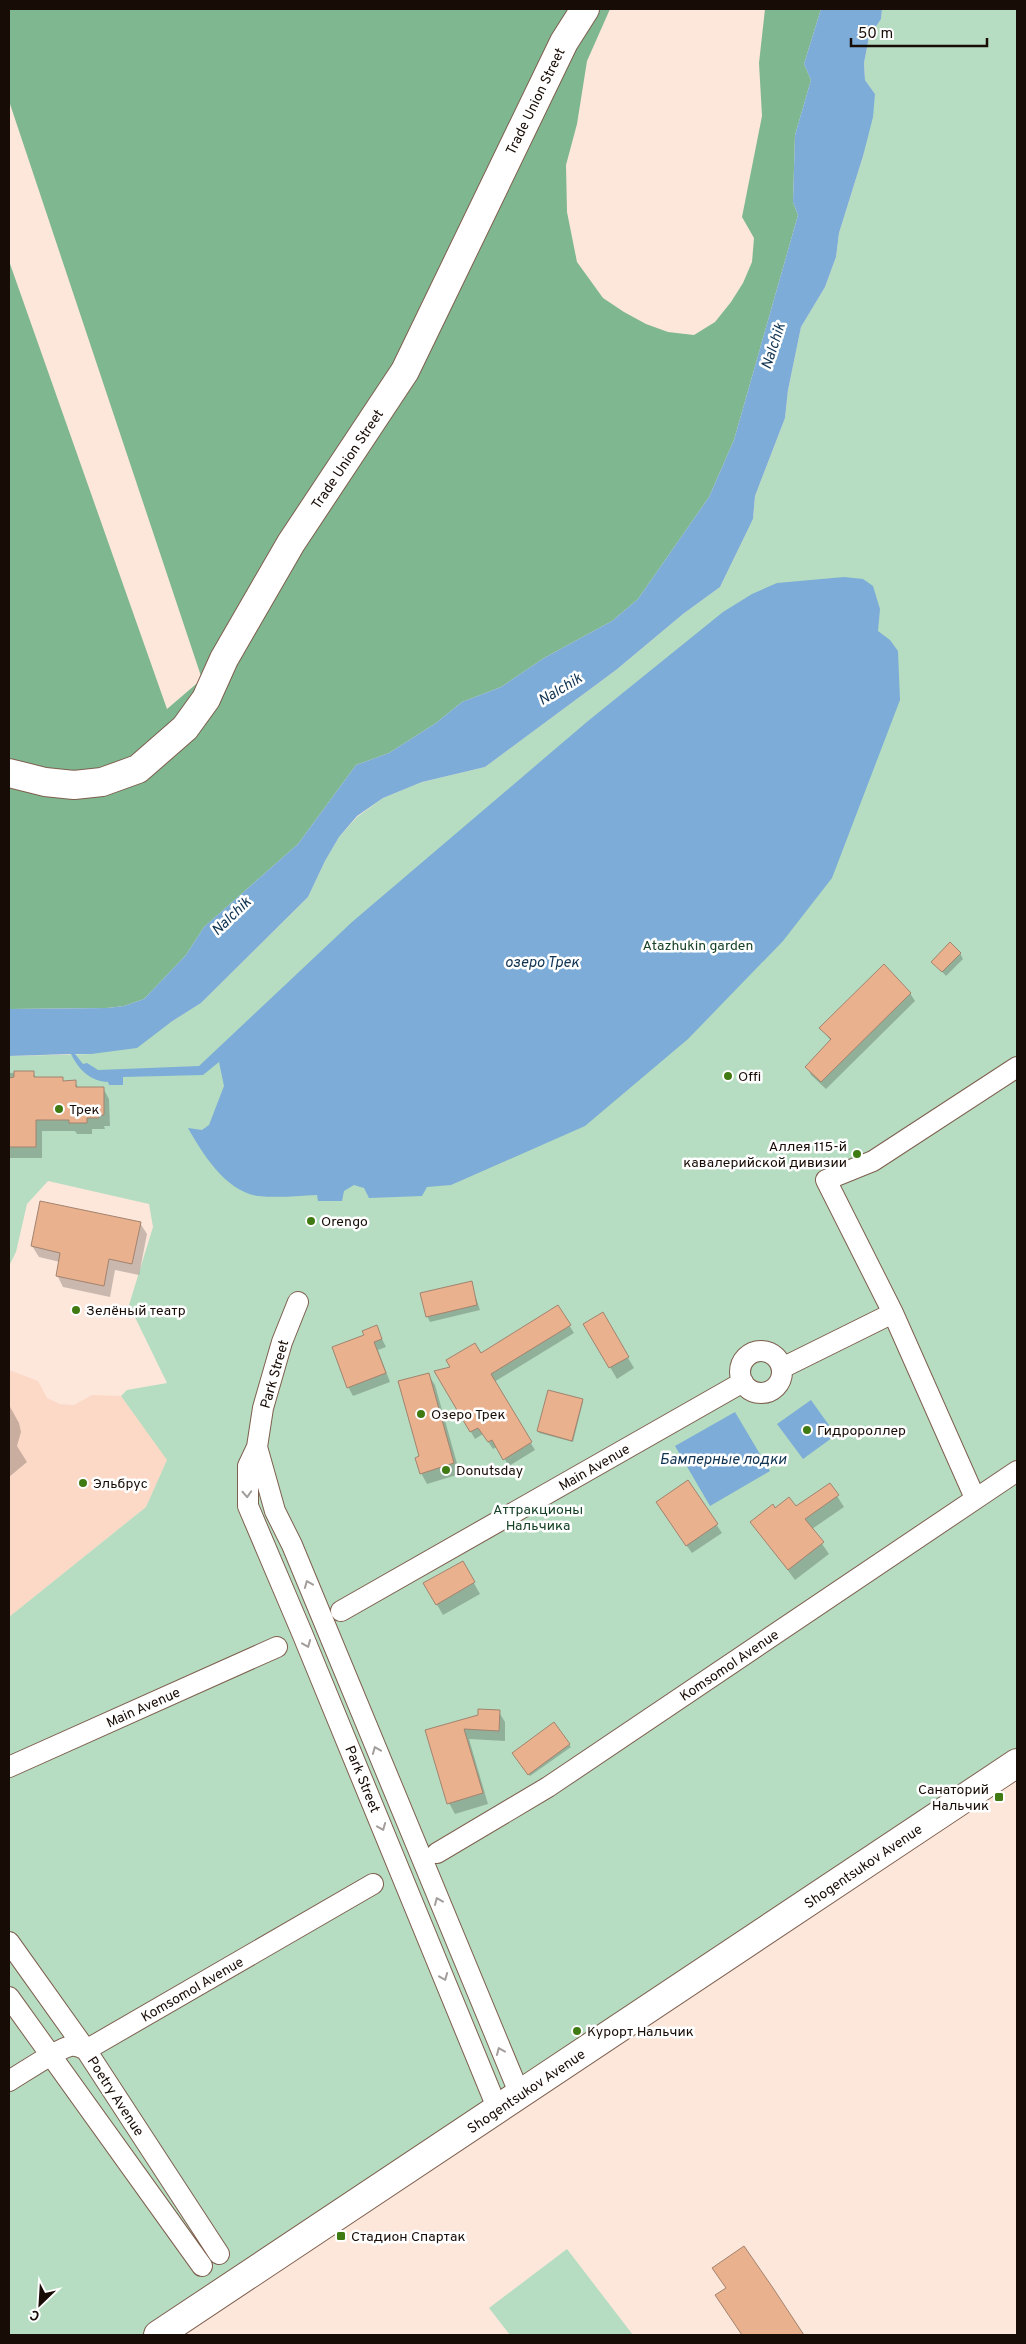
<svg xmlns="http://www.w3.org/2000/svg" width="1026" height="2344" viewBox="0 0 1026 2344" font-family="Overpass,sans-serif">
	<style>
		.built { fill: #fcd9c6 }
		.green { fill: #b6ddc1 }
		.forest { fill: #7fb790 }
		.water { fill: #7cacd7 }
		.shadow { fill: #0003 }
		.building { fill: #e9b18d; stroke: #a2836f }
		.lines { fill: none; stroke-linecap: round; stroke-linejoin: round }
		.street-casing { stroke: #7e5f4e; stroke-width: 22 }
		.secondary-casing { stroke: #7e5f4e; stroke-width: 30 }
		.street { stroke: #fff; stroke-width: 20 }
		.secondary { stroke: #fff; stroke-width: 28 }
		.oneway { stroke: #a39e9b }
		.poi-dot { fill: #3f7a12; stroke: #fff; stroke-width: 2 }
		.labels { text-anchor: middle; stroke-width: 5; stroke-linejoin: round; paint-order: stroke }
		.street-label { font-size: 14px; fill: #180c06; stroke: #fff }
		.park-label { font-size: 14px; fill: #174227; stroke: #fff }
		.poi-label { font-size: 14px; fill: #180c06; stroke: #fff; text-anchor: start }
		.water-label { font-size: 15px; font-style: italic; fill: #0f3351; stroke: #fff }
	</style>
	<rect width="100%" height="100%" fill="#fde7db"/>
	<!-- built -->
	<path class="built" d="M9,1370L38,1381L47,1398L60,1404L74,1405L92,1395L121,1396L168,1460L146,1507L9,1617Z"/>
	<!-- green -->
	<path class="green" d="M882,9H1017V1763L158,2335H9V1617L146,1507L167,1460L121,1396L127,1390L167,1383L129,1305L153,1227L149,1204L48,1181L27,1204L16,1252L9,1266V1056L91,1054L171,1022L201,1003L308,897L325,861L339,837L357,817L383,798L422,782L485,767L616,670L683,614L720,587L753,519L755,496L785,418L788,390L801,327L825,287L836,257L839,233L863,156L875,94L865,80L864,63L869,37L881,19Z
		M567,2249L633,2335H510L489,2308Z"/>
	<!-- forest -->
	<path class="forest" d="M9,9H610L587,61L577,124L566,165L567,212L577,262L603,298L624,312L646,324L668,332L694,335L715,322L731,302L743,283L752,262L754,238L742,217L762,116L759,63L765,9H821L804,64L811,80L795,135L793,202L798,215L734,440L709,497L638,599L612,621L544,658L501,687L462,702L436,723L389,753L356,765L298,844L204,927L186,955L144,999L124,1006L107,1008L9,1009V261L167,709L202,679L9,101Z"/>
	<!-- water -->
	<path class="water" d="M821,9H882L881,19L869,37L864,63L865,80L875,94L873,117L863,156L839,233L836,257L825,287L801,327L788,390L785,418L755,496L753,519L720,587L683,614L616,670L485,767L422,782L383,798L357,816L339,837L325,861L308,897L201,1003L171,1022L137,1048L91,1054H75L83,1064L87,1063L98,1070L199,1066L352,922L588,721L723,612L752,594L777,583L844,577L863,579L873,586L880,609L878,631L890,640L898,651L900,700L832,878L783,941L688,1039L585,1126L451,1185L427,1187L422,1196L369,1198L364,1188L354,1185L344,1191L342,1201H318L317,1195C298,1196 277,1198 258,1196C225,1191 203,1154 188,1128L202,1130L209,1125L224,1086L219,1062L203,1075L123,1077V1085H109L108,1082C90,1081 79,1070 71,1054L9,1056V1009L107,1008L124,1006L144,999L186,955L204,927L298,844L356,765L389,753L436,723L462,702L501,687L544,658L612,621L638,599L709,497L734,440L798,215L793,202L795,135L811,80L804,64Z
		M811,1400L836,1435L803,1459L777,1424Z
		M735,1412L770,1471L710,1506L675,1446Z"/>
	<!-- shadow -->
	<path class="shadow" d="M960,953L963,959L946,976L933,962Z
		M910,993L915,1001L826,1089L811,1075L807,1067L831,1041L821,1028Z
		M33,1072L36,1078H62L64,1082H75L79,1089L103,1088L109,1099L110,1126H104L105,1129H92V1134H77L75,1131H42V1158H9V1073Z
		M140,1223L147,1234L139,1275L115,1270L110,1297L63,1287L57,1275L60,1262L39,1257L32,1246Z
		M471,1283L480,1310L430,1322L427,1316Z
		M558,1307L574,1333L494,1382L535,1450L509,1466L497,1447L493,1449L483,1434L475,1439L436,1372L452,1368L480,1354Z
		M602,1314L634,1368L617,1379L585,1325Z
		M376,1327L386,1347L378,1350L390,1382L353,1396L348,1387Z
		M428,1374L435,1385L460,1474L427,1484L421,1473Z
		M582,1400L583,1402L573,1442L539,1433L538,1431Z
		M9,1405L19,1423L21,1432L17,1446L27,1462L9,1477Z
		M688,1482L722,1533L692,1553L662,1511Z
		M830,1485L844,1507L812,1529L829,1554L795,1580L752,1522L775,1509L795,1508Z
		M462,1562L480,1594L443,1615L425,1584Z
		M499,1712L505,1722V1741L469,1739L488,1804L455,1814L449,1803L427,1731Z
		M554,1724L571,1747L530,1776L514,1753Z
		M744,2248L803,2335H742L722,2304Z"/>
	<!-- building -->
	<path class="building" d="M950,942L961,953L942,972L931,962Z
		M884,964L911,993L821,1082L805,1067L831,1039L819,1028Z
		M14,1071H34V1077H63V1081L76,1080V1087H104V1115H99V1118H87V1123H69V1120H36V1147H9V1078L14,1077Z
		M40,1201L141,1222L132,1264L109,1259L104,1286L56,1276L60,1253L31,1246Z
		M472,1281L477,1305L426,1317L420,1293Z
		M558,1305L571,1325L491,1374L532,1442L503,1460L492,1440L488,1442L478,1428L470,1432L434,1371L450,1367L446,1360L475,1343L481,1353Z
		M603,1312L629,1357L609,1368L583,1324Z
		M377,1325L382,1339L374,1342L386,1373L347,1388L332,1347L364,1335L362,1331Z
		M429,1373L454,1463L420,1474L415,1458L419,1456L398,1381Z
		M548,1390L583,1399L572,1441L537,1431Z
		M688,1480L718,1524L686,1546L656,1502Z
		M830,1483L839,1495L805,1519L824,1542L788,1570L750,1522L773,1504L775,1508L789,1497L796,1506Z
		M463,1561L475,1582L436,1605L423,1583Z
		M478,1709L500,1710L499,1731L464,1729L483,1793L447,1804L425,1730L478,1715Z
		M554,1722L570,1744L528,1775L512,1753Z
		M744,2246L773,2288L804,2335H742L715,2295L726,2288L712,2268Z"/>
	<g class="lines">
		<defs>
			<path id="street" d="M298,1302L282,1342L263,1408L257,1447L248,1466V1506L302,1633L498,2110
				M740 1372a21 21 0 1 1 42 0a21 21 0 1 1-42 0Z
				M782,1368L893,1313
				M257,1447L275,1511L292,1545L520,2095
				M975,1498L893,1313L826,1180L873,1161L1017,1067
				M341,1611L743,1382
				M9,1767L277,1647
				M437,1853L548,1787L1017,1471
				M9,1942L86,2050L219,2254
				M9,1997L202,2266
				M9,2081C21,2074 61,2047 71,2046C76,2045 82,2048 86,2050L373,1884"/>
			<path id="secondary" d="M9,773L45,782L74,785L102,782L138,769L185,728L206,699L224,659L291,543L405,371L564,42L585,9
				M158,2335L1017,1763"/>
		</defs>
		<!-- street casing -->
		<use href="#street" class="street-casing"/>
		<!-- secondary casing -->
		<use href="#secondary" class="secondary-casing"/>
		<!-- street -->
		<use href="#street" class="street"/>
		<!-- secondary -->
		<use href="#secondary" class="secondary"/>
	</g>
	<!-- one-way arrows -->
	<defs><path id="oneway-chevron" d="M-2-3.5L2.5 0L-2 3.5" fill="none" stroke-width="1.6" stroke-linecap="round" stroke-linejoin="round" transform="scale(1.25)"/></defs>
	<g class="oneway">
		<use href="#oneway-chevron" transform="translate(247 1494) rotate(87)"/>
		<use href="#oneway-chevron" transform="translate(308 1584) rotate(-112)"/>
		<use href="#oneway-chevron" transform="translate(307 1644) rotate(68)"/>
		<use href="#oneway-chevron" transform="translate(376 1750) rotate(-112)"/>
		<use href="#oneway-chevron" transform="translate(382 1827) rotate(68)"/>
		<use href="#oneway-chevron" transform="translate(438 1901) rotate(-113)"/>
		<use href="#oneway-chevron" transform="translate(444 1977) rotate(68)"/>
		<use href="#oneway-chevron" transform="translate(500 2051) rotate(-113)"/>
	</g>
	<!-- markers -->
	<g class="poi-dot">
		<circle cx="728" cy="1076" r="5"/>
		<circle cx="59" cy="1109" r="5"/>
		<circle cx="857" cy="1154" r="5"/>
		<circle cx="311" cy="1221" r="5"/>
		<circle cx="76" cy="1310" r="5"/>
		<circle cx="421" cy="1414" r="5"/>
		<circle cx="807" cy="1430" r="5"/>
		<circle cx="446" cy="1470" r="5"/>
		<circle cx="83" cy="1483" r="5"/>
		<rect x="994" y="1792" width="10" height="10" rx="2.5"/>
		<circle cx="577" cy="2031" r="5"/>
		<rect x="336" y="2231" width="10" height="10" rx="2.5"/>
	</g>
	<g class="labels">
		<!-- street labels -->
		<g class="street-label">
			<text transform="translate(535 101) rotate(-64)" y="5">Trade Union Street</text>
			<text transform="translate(347 459) rotate(-56)" y="5">Trade Union Street</text>
			<text transform="translate(274 1374) rotate(-74)" y="5">Park Street</text>
			<text transform="translate(594 1467) rotate(-30)" y="5">Main Avenue</text>
			<text transform="translate(729 1665) rotate(-34)" y="5">Komsomol Avenue</text>
			<text transform="translate(143 1707) rotate(-24)" y="5">Main Avenue</text>
			<text transform="translate(363 1779) rotate(68)" y="5">Park Street</text>
			<text transform="translate(863 1866) rotate(-34)" y="5">Shogentsukov Avenue</text>
			<text transform="translate(192 1989) rotate(-30)" y="5">Komsomol Avenue</text>
			<text transform="translate(526 2091) rotate(-34)" y="5">Shogentsukov Avenue</text>
			<text transform="translate(116 2096) rotate(57)" y="5">Poetry Avenue</text>
		</g>
		<!-- park labels -->
		<g class="park-label">
			<text x="698" y="950">Atazhukin garden</text>
			<text x="538" y="1514">Аттракционы<tspan x="538" dy="16">Нальчика</tspan></text>
		</g>
		<!-- poi labels -->
		<g class="poi-label">
			<text x="738" y="1081">Offi</text>
			<text x="69" y="1114">Трек</text>
			<text x="847" y="1151" text-anchor="end">Аллея 115-й<tspan x="847" dy="16">кавалерийской дивизии</tspan></text>
			<text x="321" y="1226">Orengo</text>
			<text x="86" y="1315">Зелёный театр</text>
			<text x="431" y="1419">Озеро Трек</text>
			<text x="817" y="1435">Гидророллер</text>
			<text x="456" y="1475">Donutsday</text>
			<text x="93" y="1488">Эльбрус</text>
			<text x="989" y="1794" text-anchor="end">Санаторий<tspan x="989" dy="16">Нальчик</tspan></text>
			<text x="587" y="2036">Курорт Нальчик</text>
			<text x="351" y="2241">Стадион Спартак</text>
		</g>
		<!-- water labels -->
		<g class="water-label">
			<text transform="translate(773 346) rotate(-72)" y="5">Nalchik</text>
			<text transform="translate(560 689) rotate(-31)" y="5">Nalchik</text>
			<text transform="translate(231 916) rotate(-44)" y="5">Nalchik</text>
			<text x="542" y="967">озеро Трек</text>
			<text x="723" y="1464">Бамперные лодки</text>
		</g>
	</g>
	<!-- border -->
	<rect width="1026" height="2344" fill="none" stroke="#180c06" stroke-width="20"/>
	<!-- north arrow -->
	<g transform="translate(40 2304) rotate(205)" stroke="#ffffff" stroke-width="4" paint-order="stroke">
	<path d="M0-4L9 19L0 12L-9 19Z" fill="#180c06"/>
	<text y="-8" font-size="14" font-weight="bold" text-anchor="middle" fill="#180c06">С</text>
	</g>
	<!-- scale -->
	<path d="M851 38v8h136v-8" fill="none" stroke="#180c06" stroke-width="2.5"/>
	<text x="858" y="38" font-size="15" fill="#180c06" stroke="#ffffff" stroke-width="4" paint-order="stroke">50 m</text>
</svg>
